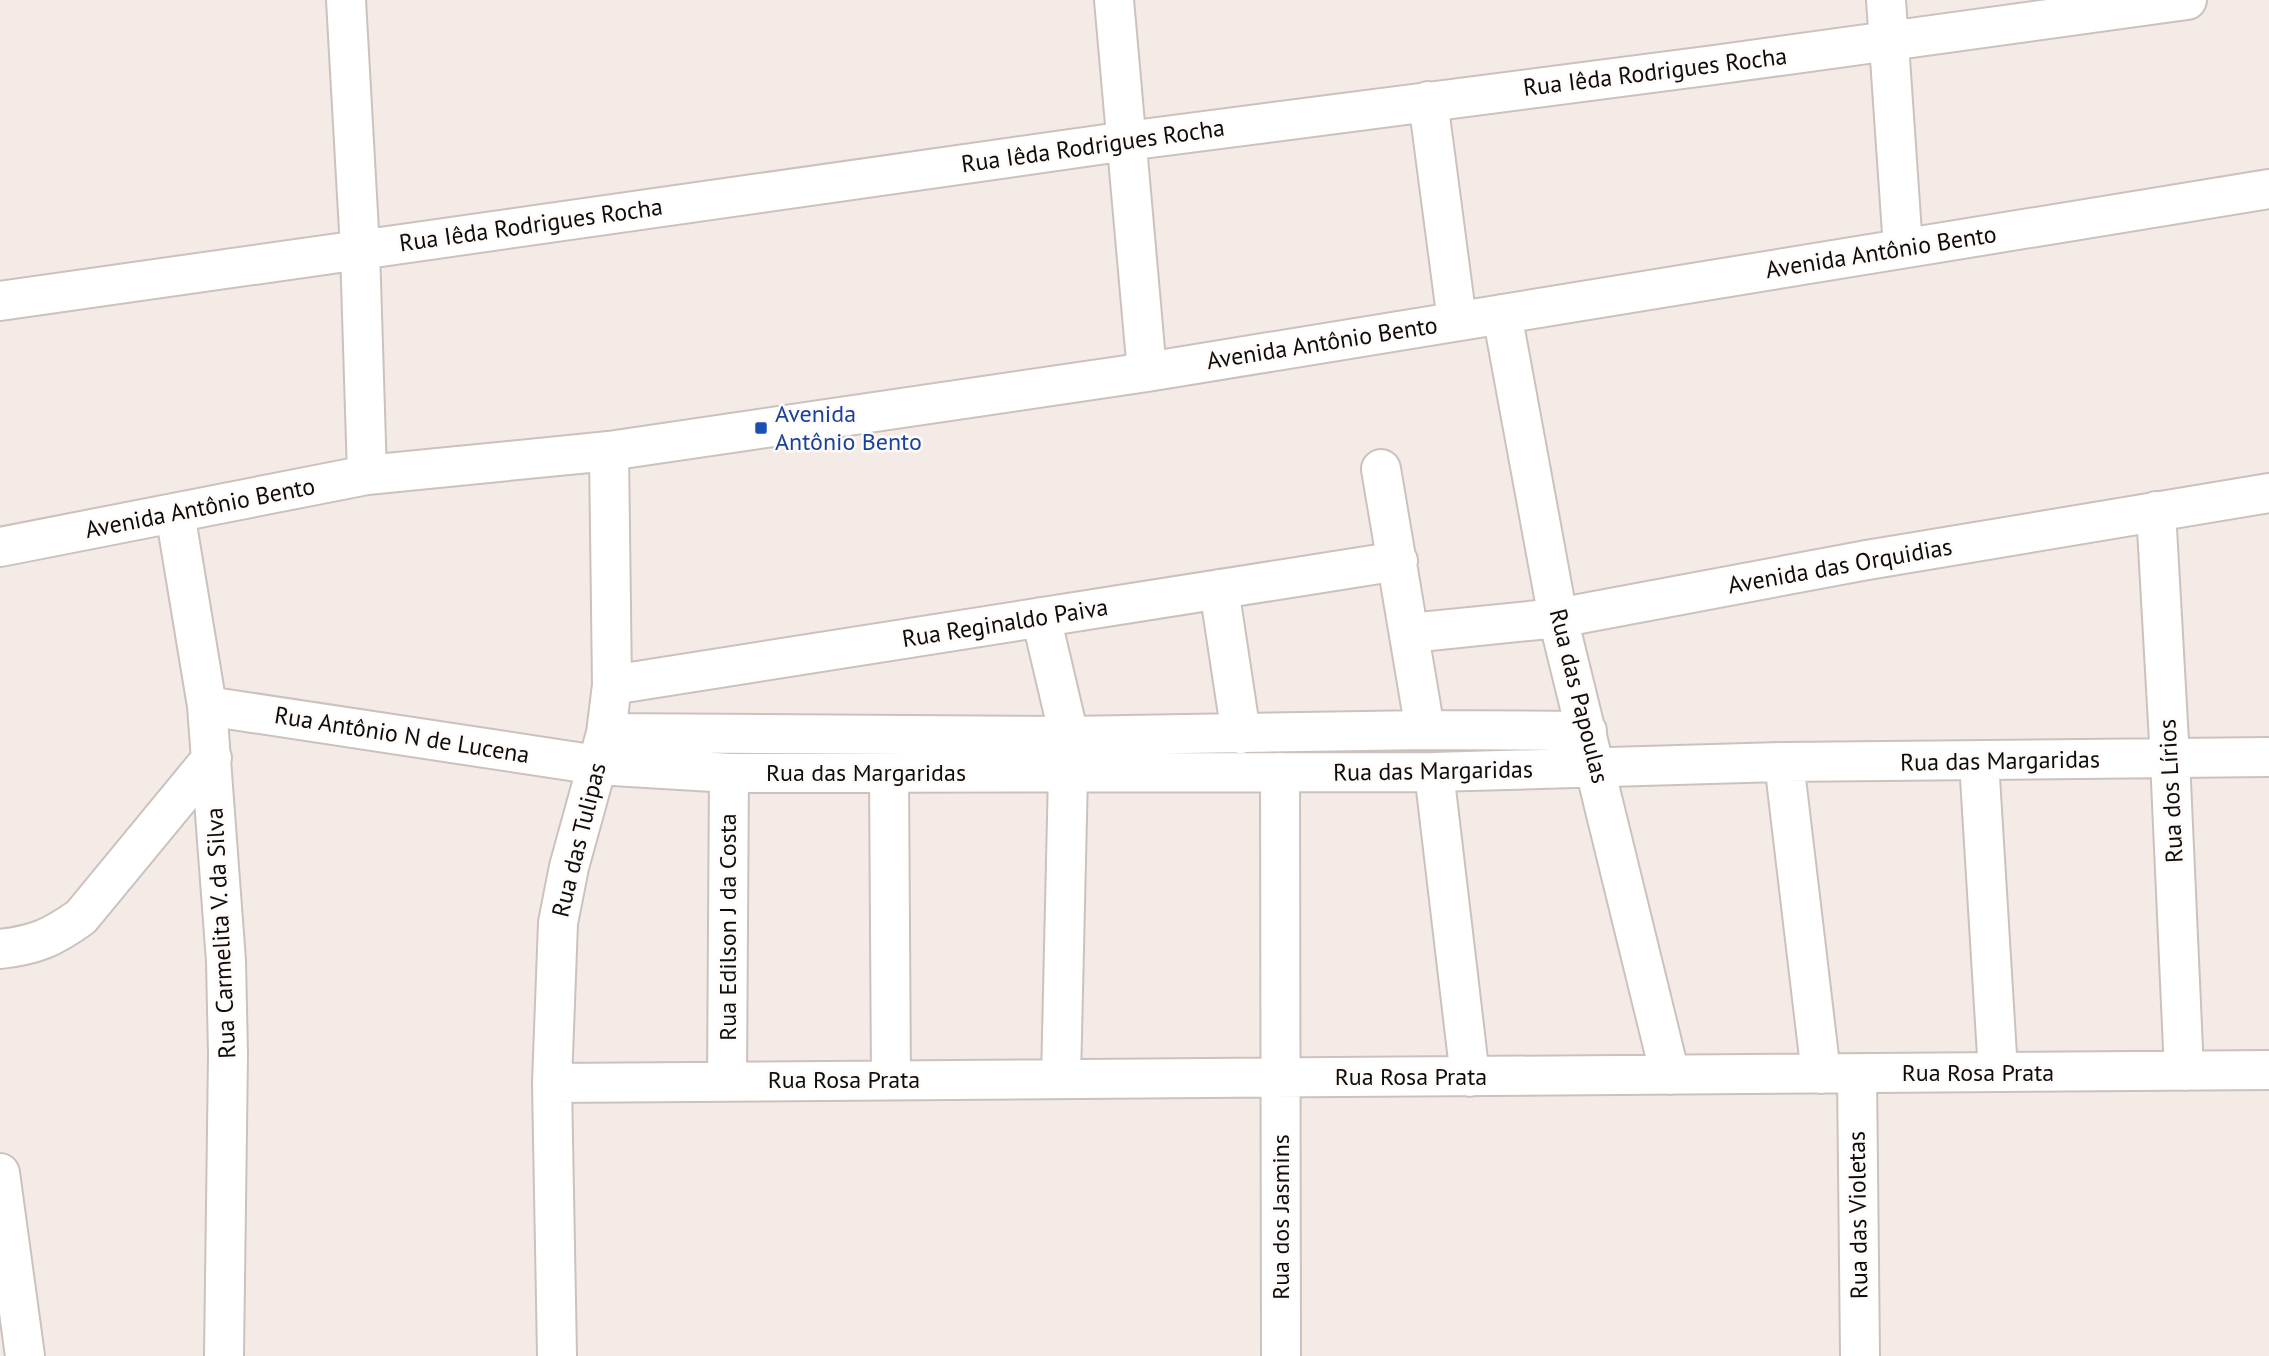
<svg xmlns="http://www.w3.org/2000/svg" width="2269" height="1356" viewBox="0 0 2269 1356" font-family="'PT Sans',sans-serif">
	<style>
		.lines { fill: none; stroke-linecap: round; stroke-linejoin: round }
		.minor-casing { stroke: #cbc2bd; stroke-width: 42 }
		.minor { stroke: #fff; stroke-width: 38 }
		.transit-dot { fill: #1a4fb4; stroke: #fefaf8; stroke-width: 2.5 }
		.labels { text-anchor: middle; stroke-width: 5; stroke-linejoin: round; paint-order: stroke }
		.street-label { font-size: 24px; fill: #0f0c0b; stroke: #fefaf8 }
		.transit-label { font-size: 24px; fill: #164399; stroke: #fefaf8; text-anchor: start }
	</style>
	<rect width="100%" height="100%" fill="#f5ebe6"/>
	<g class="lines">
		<defs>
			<path id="minor" d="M346,0L360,249L367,475
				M1114,0L1147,372
				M1886,0L1903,248
				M1428,101L1457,321
				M0,301L1127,141L1714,65L2187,0
				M1502,314L1558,618L1670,1075
				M1381,469L1425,730
				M2156,511L2170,759L2184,1071
				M175,513L207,706L226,961L228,1054L224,1356
				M0,547L367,475L609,451L1147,372L2269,189
				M1219,589L1241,734
				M1041,617L1069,736
				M1410,633L1558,618L1867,560L2269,493
				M612,685L1398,561
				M207,706L597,765L729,773L1434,772L1784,762L2269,757
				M606,733L1069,736L1425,730L1587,731
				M1979,761L1998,1072
				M1784,762L1821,1074
				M1280,772L1281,1356
				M1434,772L1470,1077
				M889,774L891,1080
				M0,949C35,945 52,938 81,917L212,758
				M1857,1074L1860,1356
				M1061,1079L1068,774
				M727,1081L729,773
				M552,1083L2269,1070
				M0,1173L25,1356
				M557,1356L552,1083L558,923L569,867L606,733L612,685L609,451"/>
		</defs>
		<!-- minor casing -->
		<use href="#minor" class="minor-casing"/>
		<!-- minor -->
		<use href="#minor" class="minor"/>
	</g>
	<!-- markers -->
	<rect class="transit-dot" x="754" y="421" width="14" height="14" rx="3.5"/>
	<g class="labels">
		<!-- street labels -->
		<g class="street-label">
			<text transform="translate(1655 72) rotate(-7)" y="8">Rua Iêda Rodrigues Rocha</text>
			<text transform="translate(1093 146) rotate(-8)" y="8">Rua Iêda Rodrigues Rocha</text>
			<text transform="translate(531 225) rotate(-8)" y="8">Rua Iêda Rodrigues Rocha</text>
			<text transform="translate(1881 252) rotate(-9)" y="8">Avenida Antônio Bento</text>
			<text transform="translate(1322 343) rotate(-9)" y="8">Avenida Antônio Bento</text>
			<text transform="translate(200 508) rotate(-11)" y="8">Avenida Antônio Bento</text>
			<text transform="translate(1840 566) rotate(-10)" y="8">Avenida das Orquidias</text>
			<text transform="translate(1005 623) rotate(-9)" y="8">Rua Reginaldo Paiva</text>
			<text transform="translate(1579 696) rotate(76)" y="8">Rua das Papoulas</text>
			<text transform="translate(402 735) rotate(9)" y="8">Rua Antônio N de Lucena</text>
			<text transform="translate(2000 761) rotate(-1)" y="8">Rua das Margaridas</text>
			<text transform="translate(1433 771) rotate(-1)" y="8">Rua das Margaridas</text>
			<text x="866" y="781">Rua das Margaridas</text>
			<text transform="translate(2171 791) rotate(-93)" y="8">Rua dos Lírios</text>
			<text transform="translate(579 840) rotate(-76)" y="8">Rua das Tulipas</text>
			<text transform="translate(728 927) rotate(-90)" y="8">Rua Edilson J da Costa</text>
			<text transform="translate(221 933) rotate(-93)" y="8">Rua Carmelita V. da Silva</text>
			<text x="1978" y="1081">Rua Rosa Prata</text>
			<text x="1411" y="1085">Rua Rosa Prata</text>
			<text x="844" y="1088">Rua Rosa Prata</text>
			<text transform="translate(1858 1215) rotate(-91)" y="8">Rua das Violetas</text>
			<text transform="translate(1281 1217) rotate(-90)" y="8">Rua dos Jasmins</text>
		</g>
		<!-- transit labels -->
		<g class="transit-label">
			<text x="775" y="422">Avenida<tspan x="775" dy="28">Antônio Bento</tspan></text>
		</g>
	</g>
</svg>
